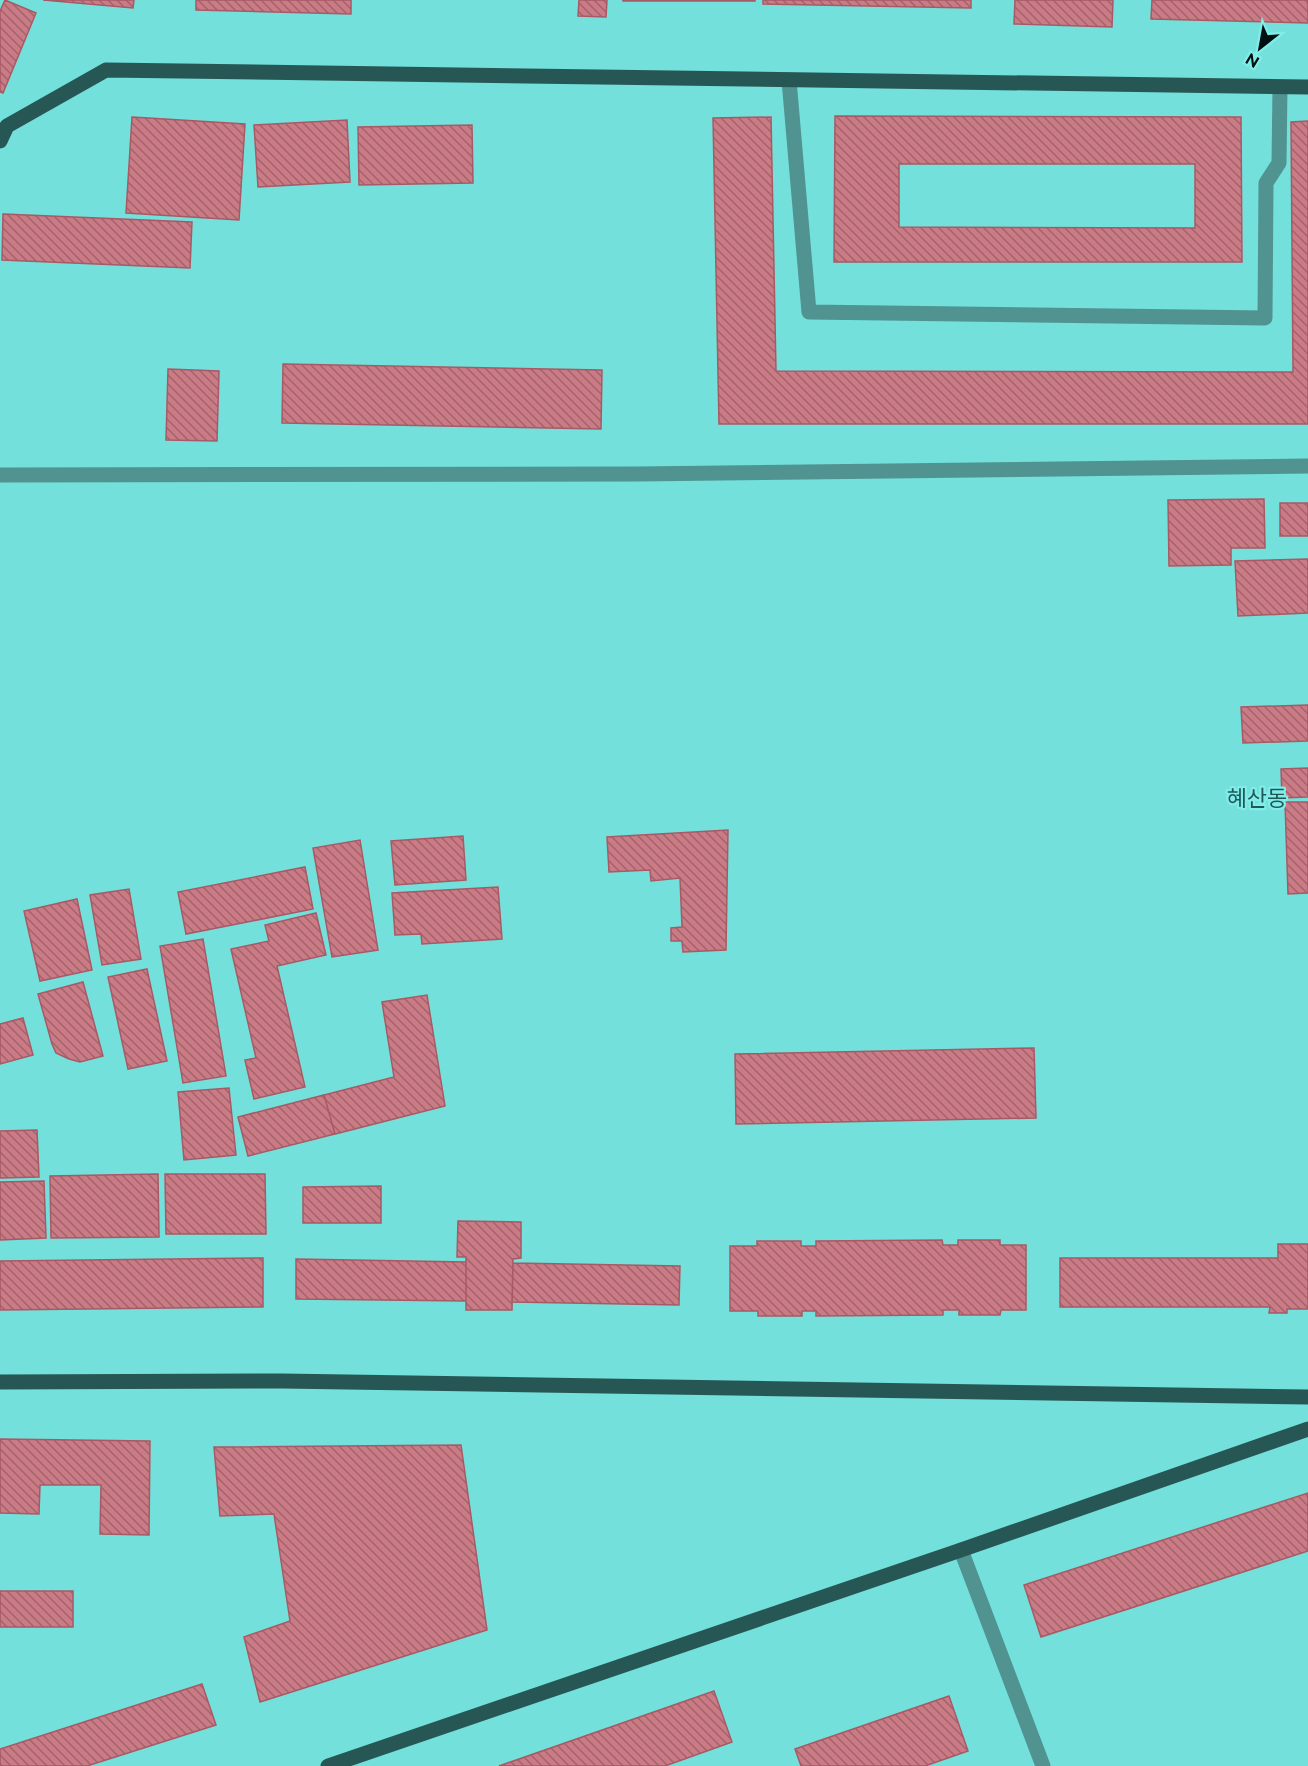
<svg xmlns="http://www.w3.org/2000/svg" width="1308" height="1766" viewBox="0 0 1308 1766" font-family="Raleway,'Noto Sans KR',sans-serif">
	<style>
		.building { fill: url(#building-back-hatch); stroke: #a75a65; stroke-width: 1.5; fill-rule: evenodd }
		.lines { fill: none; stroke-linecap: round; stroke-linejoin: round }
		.minor { stroke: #509390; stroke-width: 15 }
		.major { stroke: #275755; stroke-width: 15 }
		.labels { text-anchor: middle; stroke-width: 4.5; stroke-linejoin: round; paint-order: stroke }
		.quarter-label { font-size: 22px; fill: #1e5957; stroke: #81ede8 }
	</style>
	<defs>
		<pattern id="building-back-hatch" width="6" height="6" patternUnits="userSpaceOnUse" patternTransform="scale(1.5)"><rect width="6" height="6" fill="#cb7b85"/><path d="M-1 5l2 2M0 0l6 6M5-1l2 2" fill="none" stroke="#a2636b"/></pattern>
	</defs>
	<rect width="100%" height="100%" fill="#73e0db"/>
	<!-- building -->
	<path class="building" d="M5,0L36,13L3,93L0,92V11Z
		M43,0H134L133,8Z
		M196,0H351V14L196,10Z
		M579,0H607L606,17L578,16Z
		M623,0H755V1H623Z
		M763,0H971V8L763,4Z
		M1015,0H1113L1112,27L1014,24Z
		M1152,0H1308V23L1151,19Z
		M835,116L1241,117L1242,262H834ZM899,164H1195V228L899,227Z
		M132,117L245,124L239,220L126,213Z
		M771,117L776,371L1293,372L1291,122L1308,121V424H719L713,118Z
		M347,120L350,182L258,187L254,125Z
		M472,125L473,183L359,185L358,127Z
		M3,214L192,222L190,268L2,260Z
		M283,364L602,370L601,429L282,423Z
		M168,369L219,371L217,441L166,440Z
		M1264,499L1265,548H1231V565L1169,566L1168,500Z
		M1280,503H1308V536H1280Z
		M1308,559V613L1238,616L1235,561Z
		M1308,705V741L1243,743L1241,707Z
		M1308,768V797L1282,798L1281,769Z
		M1285,802H1308V893L1288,894Z
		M728,830L726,950L683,952L682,941H671V928L682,927L680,878L651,881L650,870L609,872L607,837Z
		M463,836L466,880L395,885L391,841Z
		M360,840L378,950L332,957L313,848Z
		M305,867L313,909L186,934L178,892Z
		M498,887L502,939L422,944L421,934L395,935L392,893Z
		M129,889L141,959L102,965L90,895Z
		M77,899L92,970L40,981L24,911Z
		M316,913L326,955L277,966L305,1087L254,1099L245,1060L256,1058L231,949L269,941L265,925Z
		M203,939L226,1076L183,1083L160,946Z
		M147,969L167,1061L128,1069L108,977Z
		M83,982L103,1056L80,1062L69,1059L56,1053L52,1044L38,994Z
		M427,995L445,1106L335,1134L324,1095L394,1077L382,1002Z
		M23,1018L33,1055L0,1064V1024Z
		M1034,1048L1036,1118L736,1124L735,1054Z
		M229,1088L236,1155L184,1160L178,1092Z
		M324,1095L335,1134L248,1156L238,1117Z
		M37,1130L39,1177L0,1178V1131Z
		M158,1174L159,1237L51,1238L50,1176Z
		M165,1174H265L266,1234H166Z
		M44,1181L46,1238L0,1240V1182Z
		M381,1186V1223H303V1187Z
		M458,1221L521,1222V1258L513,1259L512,1310H466V1257H457Z
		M942,1240L943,1245H958V1240H1000V1245H1026V1310H1001L1000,1315H959V1310H943V1315L816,1316V1311H802V1316H758V1311H730V1246H757V1241H801V1246H816V1241Z
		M1278,1244H1308V1309H1287V1313H1269L1270,1307H1060V1258H1278Z
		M263,1258V1307L0,1310V1261Z
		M296,1259L466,1262V1301L296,1299Z
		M513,1263L680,1266L679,1305L512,1302Z
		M0,1439L150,1441L149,1535L100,1534L101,1485H40L39,1514L0,1513Z
		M461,1445L487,1630L260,1702L244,1637L290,1621L274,1514L220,1516L214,1447Z
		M1308,1493V1551L1041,1637L1024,1585Z
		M0,1591H73V1627H0Z
		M202,1684L216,1725L87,1766H0V1749Z
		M714,1691L732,1742L665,1766H499Z
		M949,1696L968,1751L925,1766H801L795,1749Z"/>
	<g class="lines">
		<!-- minor -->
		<path class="minor" d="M789,80L809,312L1265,318L1266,183L1279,163L1280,87
			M0,475L638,474L1308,466
			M961,1550L1043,1766"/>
		<!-- major -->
		<path class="major" d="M0,141L7,126L106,70L1308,87
			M0,1382L282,1381L1308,1397
			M328,1766L961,1550L1308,1429"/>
	</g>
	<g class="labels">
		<!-- quarter labels -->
		<g class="quarter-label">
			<text x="1257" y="806">혜산동</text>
		</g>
	</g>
	<!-- north arrow -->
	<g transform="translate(1260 48) rotate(211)" stroke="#81ede8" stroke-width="4.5" paint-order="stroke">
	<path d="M0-4.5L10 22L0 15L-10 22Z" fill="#001010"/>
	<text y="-9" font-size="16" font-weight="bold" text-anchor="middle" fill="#001010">N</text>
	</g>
</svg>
